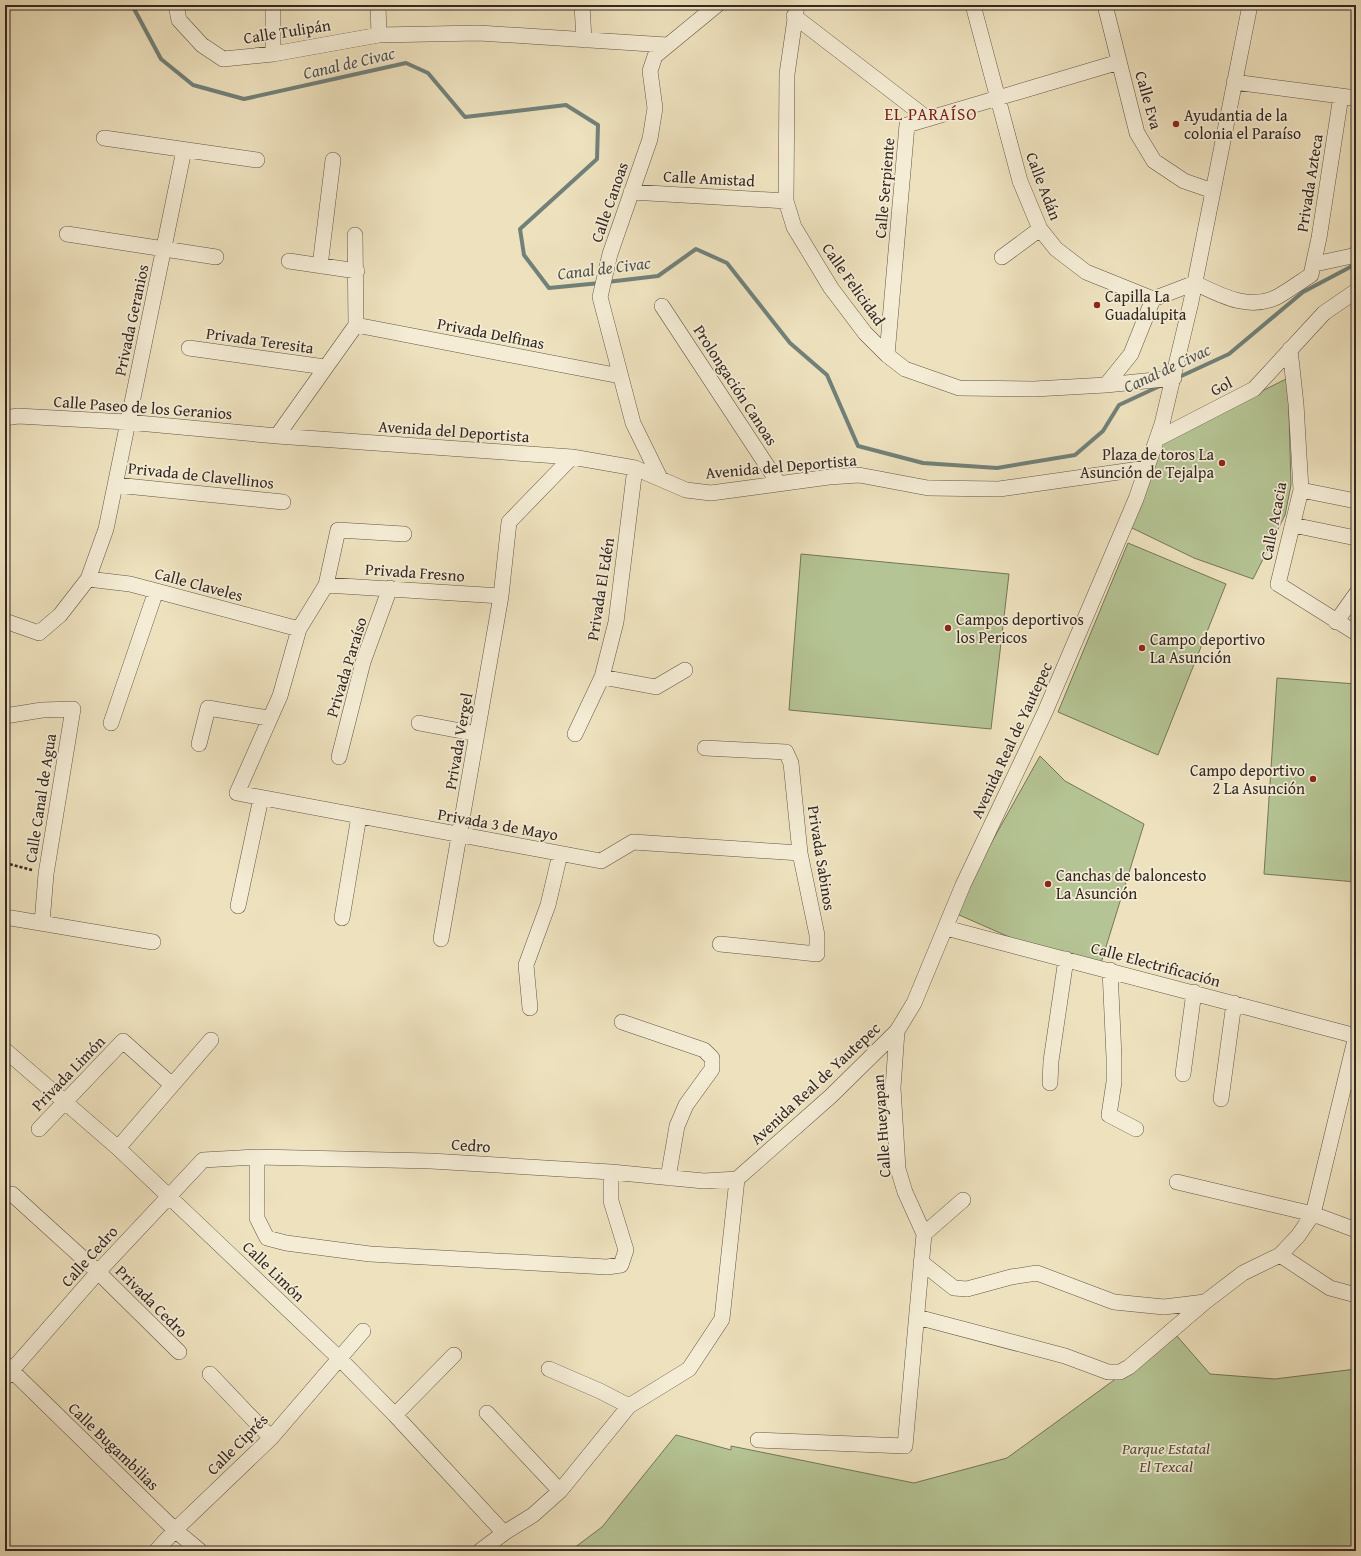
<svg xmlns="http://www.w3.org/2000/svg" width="1361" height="1556" viewBox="0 0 1361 1556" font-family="'Gentium Book Plus',serif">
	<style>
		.green { fill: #b5c494; stroke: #74765a }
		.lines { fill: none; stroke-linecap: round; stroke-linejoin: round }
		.stream { stroke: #71817a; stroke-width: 4 }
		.minor-casing { stroke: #625648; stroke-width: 16 }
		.path { stroke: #332721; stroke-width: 2.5; stroke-dasharray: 3 2; stroke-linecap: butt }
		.minor { stroke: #f4ecd5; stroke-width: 15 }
		.poi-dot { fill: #8f2418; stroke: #f4ecd5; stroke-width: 1.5 }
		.labels { text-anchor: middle; stroke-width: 3.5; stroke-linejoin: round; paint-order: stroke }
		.street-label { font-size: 16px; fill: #332721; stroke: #f4ecd5 }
		.poi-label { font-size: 16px; fill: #332721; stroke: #f4ecd5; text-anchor: start }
		.park-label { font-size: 16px; font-style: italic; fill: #544e3e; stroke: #f4ecd5 }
		.water-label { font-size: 17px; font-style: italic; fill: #52544e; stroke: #f4ecd5 }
		.neighbourhood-label { font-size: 17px; letter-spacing: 1px; fill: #7a1f14; stroke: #f4ecd5 }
	</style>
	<rect width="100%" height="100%" fill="#eee2be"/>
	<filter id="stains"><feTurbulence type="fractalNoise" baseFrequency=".005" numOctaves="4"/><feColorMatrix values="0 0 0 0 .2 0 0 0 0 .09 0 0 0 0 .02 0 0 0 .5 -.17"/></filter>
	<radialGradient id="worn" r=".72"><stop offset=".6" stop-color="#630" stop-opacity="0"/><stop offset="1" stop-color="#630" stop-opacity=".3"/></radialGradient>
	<!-- green -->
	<path class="green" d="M1288,378L1291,485L1285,515L1253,579L1194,558L1130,527L1162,441Z
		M1128,543L1226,584L1158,755L1058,712Z
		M801,554L1009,574L991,729L789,710Z
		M1277,678L1356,684V882L1264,874Z
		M1040,756L1065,781L1144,824L1101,963L1025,944L957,914L985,854Z
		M1176,1335L1210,1374L1275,1379L1356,1369V1551H570L602,1527L676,1435L731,1450V1446L914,1483L1007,1458Z"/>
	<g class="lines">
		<!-- stream -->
		<path class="stream" d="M132,5L161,59L193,85L244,99L406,63L428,73L465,117L566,105L598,125L597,159L520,229L524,255L549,288L600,283
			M607,282L658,276L696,249L727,263L790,343L827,375L858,446L923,463L997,468L1075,455L1103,431L1119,405L1162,385
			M1177,378L1229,354L1303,292L1356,264"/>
		<defs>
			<path id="minor" d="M176,5L179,20L202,45L223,59L273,54L379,35L479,33L667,45
				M378,5L379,35
				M582,5L584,40
				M797,5L787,74L786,201L794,227L831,288L865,333L887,355L905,369L959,388L1034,389L1106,385L1131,354L1153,299
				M973,5L1020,181L1040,229L1056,249L1086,272L1153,299L1195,283C1220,295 1248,311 1277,297C1288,291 1300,282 1311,275L1319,238L1341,96
				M1105,5L1137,133L1154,161L1184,181L1213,191
				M794,16L928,119
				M273,54V5
				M1234,82L1356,98
				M104,138L257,160
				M631,192L786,201
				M67,234L216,257
				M1002,257L1040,229
				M289,261L357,271
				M1315,264L1352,256L1356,254
				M320,266L333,160
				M662,306L779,484
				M356,325L620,376
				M189,348L325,367
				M1290,349L1296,404L1301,490L1278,584L1356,633
				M887,355L907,125L1119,62
				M1106,385L1174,378
				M5,418L18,416L127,422L277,436L572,457L635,468L686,490L711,493L829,477L859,475L928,488L999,489L1147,468
				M277,436L356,325L355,235
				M1157,439L1254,389L1324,313L1356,291
				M660,478L633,423L600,297L610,254L650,139L655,108L650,71L655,56L717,5
				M116,485L283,502
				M1301,490L1356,501
				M1293,525L1356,538
				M404,534L338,530L326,585L299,629L280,696L237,793L601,861L633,842L800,853
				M88,579L130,584L299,629
				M326,585L501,596
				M5,621L39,633L60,615L88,579L106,529L184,150
				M1336,622L1356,594
				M602,677L656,687L685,670
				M5,716L42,710L73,709L46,874L42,923
				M111,723L156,591
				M419,723L477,734
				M575,734L602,677L616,622L635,468
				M199,744L208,708L268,718
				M705,748L786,752L791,763L800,853L817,935V954L720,944
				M339,757L363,662L390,588
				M238,906L261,798
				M5,917L153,942
				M342,918L359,816
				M946,928L1356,1036
				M441,939L501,596L509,522L572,457
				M1110,970L1114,1057V1082L1109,1115L1136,1129
				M530,1008L526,965L548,905L560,854
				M622,1022L704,1050L712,1058V1069L686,1105L677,1126L668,1178
				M5,1050L118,1148L340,1359L395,1415L504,1533
				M1183,1074L1194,992
				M1050,1083L1051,1061L1066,959
				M1221,1099L1234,1003
				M39,1129L123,1041L172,1085
				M118,1148L211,1040
				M257,1157V1218L267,1238L286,1243L370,1254L607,1267L621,1265L626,1250L611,1201V1172
				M1177,1182L1313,1214L1356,1230
				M12,1194L98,1272L179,1352
				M924,1234L963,1200
				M1280,1255L1298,1236L1313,1214L1356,1036
				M921,1262L954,1288L967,1289L1011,1277L1037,1273L1114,1302L1164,1307L1205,1302L1243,1273L1280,1255L1330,1288L1356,1295
				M917,1317L1065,1356L1108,1372H1120L1129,1367L1205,1302
				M5,1364L175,1530L200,1551
				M549,1369L600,1391L629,1406
				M210,1374L271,1438
				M5,1378L98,1272L203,1160L257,1157L431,1161L611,1172L704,1181L737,1179
				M487,1413L560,1491
				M395,1415L454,1355
				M758,1440L905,1446L924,1234L905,1192L898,1169L893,1088L897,1031
				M156,1551L175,1530L271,1438L363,1331
				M480,1551L504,1533L533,1515L560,1491L629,1406L689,1369L722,1319L737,1179L831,1096L897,1031L914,1003L963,885L1045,712L1136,499L1162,424L1191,302L1250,5"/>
		</defs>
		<!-- minor casing -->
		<use href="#minor" class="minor-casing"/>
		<!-- path -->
		<path class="path" d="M5,863L32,870"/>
		<!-- minor -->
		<use href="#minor" class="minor"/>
	</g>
	<!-- markers -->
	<g class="poi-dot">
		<circle cx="1176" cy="124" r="4"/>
		<circle cx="1097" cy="305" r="4"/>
		<circle cx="1222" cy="463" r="4"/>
		<circle cx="948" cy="628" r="4"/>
		<circle cx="1142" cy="648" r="4"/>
		<circle cx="1313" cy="779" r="4"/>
		<circle cx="1048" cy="884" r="4"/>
	</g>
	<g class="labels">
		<!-- street labels -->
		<g class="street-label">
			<text transform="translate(287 31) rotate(-9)" y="6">Calle Tulipán</text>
			<text transform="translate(1149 100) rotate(74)" y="6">Calle Eva</text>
			<text transform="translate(709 178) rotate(3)" y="6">Calle Amistad</text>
			<text transform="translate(1309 183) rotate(-81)" y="6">Privada Azteca</text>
			<text transform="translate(1044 186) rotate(69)" y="6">Calle Adán</text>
			<text transform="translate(884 188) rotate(-85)" y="6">Calle Serpiente</text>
			<text transform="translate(609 202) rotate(-71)" y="6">Calle Canoas</text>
			<text transform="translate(854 284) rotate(55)" y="6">Calle Felicidad</text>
			<text transform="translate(131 320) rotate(-78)" y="6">Privada Geranios</text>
			<text transform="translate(491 333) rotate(11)" y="6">Privada Delfinas</text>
			<text transform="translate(260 340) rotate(8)" y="6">Privada Teresita</text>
			<text transform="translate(736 385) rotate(57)" y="6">Prolongación Canoas</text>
			<text transform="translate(1221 386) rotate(-27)" y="6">Gol</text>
			<text transform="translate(143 407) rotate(4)" y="6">Calle Paseo de los Geranios</text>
			<text transform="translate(454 431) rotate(4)" y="6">Avenida del Deportista</text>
			<text transform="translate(781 466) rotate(-5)" y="6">Avenida del Deportista</text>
			<text transform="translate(201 475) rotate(6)" y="6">Privada de Clavellinos</text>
			<text transform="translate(1273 521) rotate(-79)" y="6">Calle Acacia</text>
			<text transform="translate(415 572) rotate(4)" y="6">Privada Fresno</text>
			<text transform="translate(199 584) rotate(15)" y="6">Calle Claveles</text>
			<text transform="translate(600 589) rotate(-81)" y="6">Privada El Edén</text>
			<text transform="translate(346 667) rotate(-73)" y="6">Privada Paraíso</text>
			<text transform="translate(1011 740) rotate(-65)" y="6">Avenida Real de Yautepec</text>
			<text transform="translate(458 741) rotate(-80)" y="6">Privada Vergel</text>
			<text transform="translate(40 798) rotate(-81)" y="6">Calle Canal de Agua</text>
			<text transform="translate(498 824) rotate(10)" y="6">Privada 3 de Mayo</text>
			<text transform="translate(822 858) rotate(81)" y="6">Privada Sabinos</text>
			<text transform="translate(1156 964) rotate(15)" y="6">Calle Electrificación</text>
			<text transform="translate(68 1073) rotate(-46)" y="6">Privada Limón</text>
			<text transform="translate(815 1083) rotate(-43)" y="6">Avenida Real de Yautepec</text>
			<text transform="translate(881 1126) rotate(-94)" y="6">Calle Hueyapan</text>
			<text transform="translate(471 1145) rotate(4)" y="6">Cedro</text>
			<text transform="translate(89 1256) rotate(-48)" y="6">Calle Cedro</text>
			<text transform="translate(274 1271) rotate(44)" y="6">Calle Limón</text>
			<text transform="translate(152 1301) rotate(45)" y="6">Privada Cedro</text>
			<text transform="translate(237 1444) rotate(-45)" y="6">Calle Ciprés</text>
			<text transform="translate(114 1446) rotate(44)" y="6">Calle Bugambilias</text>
		</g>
		<!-- poi labels -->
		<g class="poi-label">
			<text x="1184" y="121">Ayudantia de la<tspan x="1184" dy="18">colonia el Paraíso</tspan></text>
			<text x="1105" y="302">Capilla La<tspan x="1105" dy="18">Guadalupita</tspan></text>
			<text x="1214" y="460" text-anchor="end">Plaza de toros La<tspan x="1214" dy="18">Asunción de Tejalpa</tspan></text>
			<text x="956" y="625">Campos deportivos<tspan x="956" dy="18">los Pericos</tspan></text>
			<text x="1150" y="645">Campo deportivo<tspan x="1150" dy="18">La Asunción</tspan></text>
			<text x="1305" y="776" text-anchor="end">Campo deportivo<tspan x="1305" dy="18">2 La Asunción</tspan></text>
			<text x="1056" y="881">Canchas de baloncesto<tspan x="1056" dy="18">La Asunción</tspan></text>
		</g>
		<!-- park labels -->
		<g class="park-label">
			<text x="1166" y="1454">Parque Estatal<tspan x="1166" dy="18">El Texcal</tspan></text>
		</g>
		<!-- water labels -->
		<g class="water-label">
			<text transform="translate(349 63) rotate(-13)" y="6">Canal de Civac</text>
			<text transform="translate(604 268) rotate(-7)" y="6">Canal de Civac</text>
			<text transform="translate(1167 368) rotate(-25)" y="6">Canal de Civac</text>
		</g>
		<!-- neighbourhood labels -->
		<g class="neighbourhood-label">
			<text x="931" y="120">EL PARAÍSO</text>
		</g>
	</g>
	<!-- margin -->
	<rect width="1361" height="1556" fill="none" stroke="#eee2be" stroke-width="20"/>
	<rect x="6" y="6" width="1349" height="1544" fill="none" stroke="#332721" stroke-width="2"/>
	<rect x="10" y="10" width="1341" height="1536" fill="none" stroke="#332721"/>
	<rect width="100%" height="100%" filter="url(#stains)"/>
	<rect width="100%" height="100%" fill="url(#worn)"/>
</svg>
